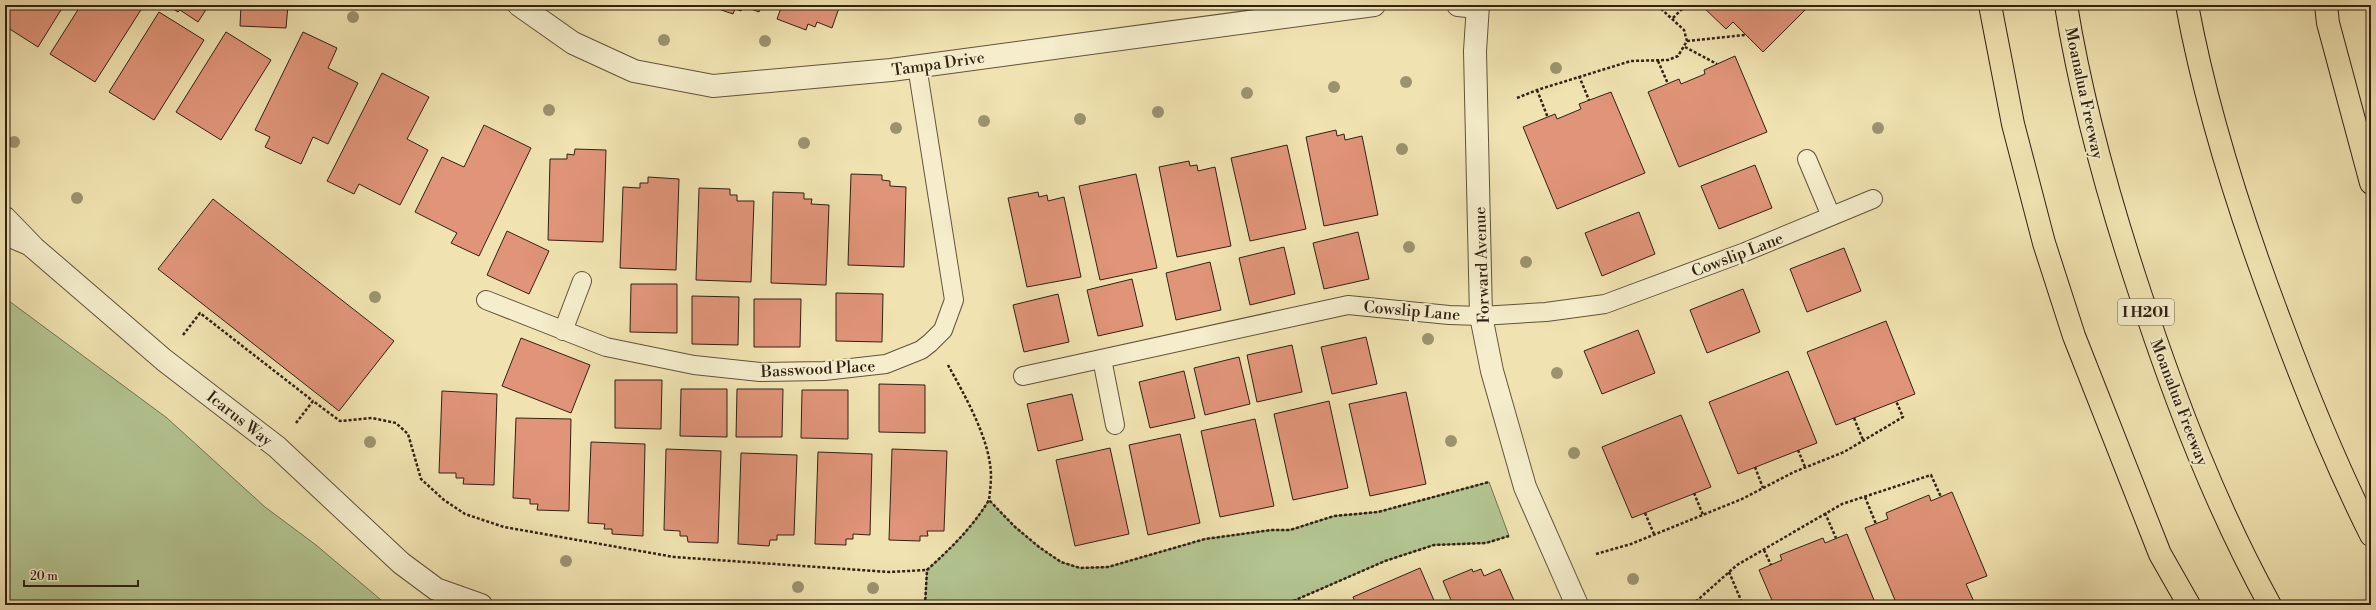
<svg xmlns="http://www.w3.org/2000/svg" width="2376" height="610" viewBox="0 0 2376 610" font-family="'Libre Bodoni',serif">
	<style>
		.green { fill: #b3c591; stroke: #727352 }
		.building { fill: #e09479; stroke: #312112 }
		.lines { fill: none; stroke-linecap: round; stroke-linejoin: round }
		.lane-casing { stroke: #61523a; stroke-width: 20 }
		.street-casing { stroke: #61523a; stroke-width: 24 }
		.highway-casing { stroke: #312112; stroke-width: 24 }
		.path { stroke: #312112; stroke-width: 2.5; stroke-dasharray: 3 2; stroke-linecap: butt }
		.lane { stroke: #f5edcc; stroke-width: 18 }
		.street { stroke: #f5edcc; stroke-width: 22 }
		.highway { stroke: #f0e3b1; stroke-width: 22 }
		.tree { fill: #9c936e }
		.labels { text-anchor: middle; stroke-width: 4; stroke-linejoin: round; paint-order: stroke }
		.shield { fill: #f5edcc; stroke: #6c5e4a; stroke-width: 1 }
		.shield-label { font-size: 15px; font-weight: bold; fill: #312112 }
		.street-label { font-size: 16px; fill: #312112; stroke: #f5edcc }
	</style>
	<rect width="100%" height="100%" fill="#f0e3b1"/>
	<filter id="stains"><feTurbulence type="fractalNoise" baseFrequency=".005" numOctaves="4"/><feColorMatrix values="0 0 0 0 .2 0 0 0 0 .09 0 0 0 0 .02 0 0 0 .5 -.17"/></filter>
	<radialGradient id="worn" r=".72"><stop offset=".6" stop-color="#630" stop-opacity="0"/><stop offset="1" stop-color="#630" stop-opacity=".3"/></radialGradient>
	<!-- green -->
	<path class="green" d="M5,298L167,418L265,507L316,545L387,605H5Z
		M1489,482L1509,536L1486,543L1434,545L1385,561L1284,605H925L927,570C951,548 972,528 989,500L1014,526L1039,547L1061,562L1080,568L1108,567L1205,539L1271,530H1290L1334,516L1378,512Z"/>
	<!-- building -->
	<path class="building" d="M5,5H64L38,47L5,26Z
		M81,5H144L95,82L50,54Z
		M167,5H209L198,22L180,10L178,12Z
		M241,5H288L286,28L240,26Z
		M707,5H762L759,12L743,6L741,11L735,9L733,14Z
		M782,5H840L832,28L817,22L815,27L808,24L806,30L777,19Z
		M1701,5H1810L1763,52L1733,22L1726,29Z
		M159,12L204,40L154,120L109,92Z
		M226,32L271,60L221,140L176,112Z
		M303,32L337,48L328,68L358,83L328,144L313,137L301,164L265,147L270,137L255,130Z
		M1735,56L1767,132L1679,167L1648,92L1679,79L1681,84L1705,74L1704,70Z
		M382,73L429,97L407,139L428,150L400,205L359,184L354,194L327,181Z
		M1611,92L1645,173L1557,209L1523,127L1555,114L1557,119L1581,109L1579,104Z
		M484,125L531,148L479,256L451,243L457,233L415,212L442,157L464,167Z
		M1336,130L1337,136L1344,134L1345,140L1362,136L1378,215L1324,226L1306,137Z
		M1287,145L1306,229L1250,241L1231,158Z
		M575,149L606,150L603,242L548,240L550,159H567V154L574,155Z
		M1189,161L1190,166L1197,165L1198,171L1215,167L1231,246L1177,257L1159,167Z
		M1755,165L1772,208L1719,229L1701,186Z
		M851,174L882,175V180L890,181V186L906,187L904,267L848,265Z
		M1136,174L1157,268L1100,280L1079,186Z
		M648,177L679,179L676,270L620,268L623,187L640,188V183H648Z
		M699,188L730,189V195H737V201H754L751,282L696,280Z
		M773,192L804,193V199H812L811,204L829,205L826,285L771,283Z
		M1038,192L1039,197L1047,195L1048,201L1064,197L1081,277L1027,287L1008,198Z
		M213,199L394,341L339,411L158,269Z
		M1639,212L1655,254L1602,276L1585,233Z
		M507,231L549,251L529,294L487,275Z
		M1358,232L1369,279L1324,289L1313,243Z
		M1284,247L1295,294L1250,305L1239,258Z
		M1844,248L1861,291L1807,312L1790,269Z
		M1210,262L1221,310L1176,320L1166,273Z
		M1132,279L1143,326L1098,336L1087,290Z
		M631,284H677V333L630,332Z
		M1743,289L1760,332L1707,353L1690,310Z
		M836,293L883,294L882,342L836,341Z
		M1058,294L1069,342L1024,352L1013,305Z
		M692,296L739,297L738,345L692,344Z
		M754,299H801L800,347H754Z
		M1886,321L1915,394L1836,425L1807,352Z
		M1638,330L1655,373L1602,394L1584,351Z
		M1366,337L1377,384L1332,394L1321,347Z
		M521,338L590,365L571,413L502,386Z
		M1292,345L1302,392L1257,402L1247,355Z
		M1239,357L1250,404L1205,415L1194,368Z
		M1184,371L1195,418L1150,428L1139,382Z
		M1788,371L1817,443L1738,474L1709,402Z
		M615,380H662L661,429L615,428Z
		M879,384L925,385V433L879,432Z
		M681,389H727V437L680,436Z
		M737,389H783L782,437H736Z
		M802,390H848V439L801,438Z
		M442,391L497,394L494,485L463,484L464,478H456V473H439Z
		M1406,392L1426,484L1370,496L1349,404Z
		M1072,394L1083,440L1038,451L1027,404Z
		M1329,401L1348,488L1293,500L1274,414Z
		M1681,415L1711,487L1632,518L1602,447Z
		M516,418L571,419L569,511L537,510L538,504H530V499L513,498Z
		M1255,419L1274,506L1220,517L1201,431Z
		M1180,434L1200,523L1148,535L1129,445Z
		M591,442L645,444L643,536L612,534V529H604L605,524L588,523Z
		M1110,448L1129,534L1075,546L1056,460Z
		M666,449L721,451L718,543L688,542L687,536H680V531L664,530Z
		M892,449L947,451L944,531H927L928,536H920V541L889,540Z
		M818,452L872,454L870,535L853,534V539H846V545L815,544Z
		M741,453L797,455L794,535H777V540H770L769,546L738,544Z
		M1952,492L1987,576L1966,584L1975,604L1897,605L1865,528L1888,519L1886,513L1929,495L1931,501Z
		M1847,534L1876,605H1774L1759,570L1782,560L1780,555L1823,538L1825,543Z
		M1420,568L1436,605H1356L1353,597Z
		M1472,569L1473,572L1481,569L1484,576L1500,569L1516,605H1453L1443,581Z"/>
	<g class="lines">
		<defs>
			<path id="lane" d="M1807,159L1831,216
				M5,236L31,247
				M486,300L606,347L694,365L760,372L824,371L886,364L921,350L930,343L943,330L954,300L917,66
				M563,331L582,281
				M1102,359L1115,425
				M1023,376L1348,305L1449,315L1481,316L1546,312L1605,304L1745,252L1873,199"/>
			<path id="street" d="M519,5L573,43L634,71L713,86L891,70L1374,5
				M1458,5L1477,7
				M1478,5L1475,51L1481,316L1492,371L1525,487L1577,605
				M5,218L34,248L164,360L277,447L401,563L436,589L481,605"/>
			<path id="highway" d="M1990,5L2013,124L2044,243L2074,336L2160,554L2189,605
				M2066,5C2082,104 2109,200 2141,296C2176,402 2216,507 2270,605
				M2187,5C2207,113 2241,218 2280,321C2307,394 2336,465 2371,535
				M2326,5L2328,23L2371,183"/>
		</defs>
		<!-- lane casing -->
		<use href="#lane" class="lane-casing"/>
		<!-- street casing -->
		<use href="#street" class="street-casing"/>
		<!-- highway casing -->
		<use href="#highway" class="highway-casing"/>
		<!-- path -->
		<path class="path" d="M882,6L888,5
			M1673,18L1686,5
			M1687,41L1745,35
			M1685,47L1717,64
			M1658,61L1668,84
			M1579,76L1589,100
			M1537,90L1548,118
			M1517,98L1537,90L1631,61L1668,60L1678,56L1687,41L1684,30L1658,6L1653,5
			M183,335L200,313L313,401
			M948,365C965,396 990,439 991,475C991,483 990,492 989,500
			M1854,418L1863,440
			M296,423L313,401L340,421L372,418L396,423L408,434L421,479L444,500L465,514L504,527L674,557L889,572L927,570
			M1798,450L1805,467
			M1755,467L1763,488
			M1694,493L1703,515
			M1865,497L1876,524
			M1645,513L1654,534
			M1825,513L1836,538
			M1764,550L1771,565
			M1596,554L1631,544L1742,499L1794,472L1844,452L1903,417L1896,401
			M1729,572L1743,605
			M925,605L927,570C951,548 972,528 989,500L1014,526L1039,547L1061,562L1080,568L1108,567L1205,539L1271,530H1290L1334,516L1378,512L1489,482
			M1284,605L1385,561L1434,545L1486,543L1509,536
			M1692,605L1737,565L1842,504L1931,475L1941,497"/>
		<!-- lane -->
		<use href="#lane" class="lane"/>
		<!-- street -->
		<use href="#street" class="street"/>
		<!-- highway -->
		<use href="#highway" class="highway"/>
	</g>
	<!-- trees -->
	<g class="tree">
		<circle cx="353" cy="17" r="6"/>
		<circle cx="664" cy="40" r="6"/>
		<circle cx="765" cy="41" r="6"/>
		<circle cx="1556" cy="68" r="6"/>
		<circle cx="1406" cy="82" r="6"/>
		<circle cx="1334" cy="87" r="6"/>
		<circle cx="1247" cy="93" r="6"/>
		<circle cx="549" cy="110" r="6"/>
		<circle cx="1158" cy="112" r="6"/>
		<circle cx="1080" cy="119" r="6"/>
		<circle cx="984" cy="121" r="6"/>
		<circle cx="896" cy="128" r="6"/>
		<circle cx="1878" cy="128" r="6"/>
		<circle cx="14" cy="142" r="6"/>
		<circle cx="804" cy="143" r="6"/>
		<circle cx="1402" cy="149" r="6"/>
		<circle cx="77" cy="198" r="6"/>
		<circle cx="1409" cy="247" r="6"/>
		<circle cx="1526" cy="262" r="6"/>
		<circle cx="375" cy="297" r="6"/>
		<circle cx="1428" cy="339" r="6"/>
		<circle cx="1557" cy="373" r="6"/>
		<circle cx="1451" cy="441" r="6"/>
		<circle cx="370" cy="442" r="6"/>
		<circle cx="1574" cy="453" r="6"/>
		<circle cx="566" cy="561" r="6"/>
		<circle cx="1633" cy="579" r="6"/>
		<circle cx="798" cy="587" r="6"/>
		<circle cx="873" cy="588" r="6"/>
	</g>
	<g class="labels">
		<!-- shield labels -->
		<rect class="shield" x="2118" y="299" width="56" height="26" rx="3"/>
		<g class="shield-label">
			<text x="2146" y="317">I H201</text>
		</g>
		<!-- street labels -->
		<g class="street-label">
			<text transform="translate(938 63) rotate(-8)" y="6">Tampa Drive</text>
			<text transform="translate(2085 93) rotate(78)" y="6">Moanalua Freeway</text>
			<text transform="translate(1737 254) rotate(-21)" y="6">Cowslip Lane</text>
			<text transform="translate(1481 265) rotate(-92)" y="6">Forward Avenue</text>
			<text transform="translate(1412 310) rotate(5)" y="6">Cowslip Lane</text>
			<text transform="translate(818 368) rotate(-3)" y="6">Basswood Place</text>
			<text transform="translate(2180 402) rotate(69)" y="6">Moanalua Freeway</text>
			<text transform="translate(240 418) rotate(38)" y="6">Icarus Way</text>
		</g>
	</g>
	<!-- margin -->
	<rect width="2376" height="610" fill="none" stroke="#f0e3b1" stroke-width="20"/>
	<rect x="6" y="6" width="2364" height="598" fill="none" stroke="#312112" stroke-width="2"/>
	<rect x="10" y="10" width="2356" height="590" fill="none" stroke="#312112"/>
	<!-- scale -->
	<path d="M24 580v6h114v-6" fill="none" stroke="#312112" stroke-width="2"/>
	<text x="30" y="580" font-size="12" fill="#312112" stroke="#f5edcc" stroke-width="3" paint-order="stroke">20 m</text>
	<rect width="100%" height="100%" filter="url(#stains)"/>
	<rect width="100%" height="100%" fill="url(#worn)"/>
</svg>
